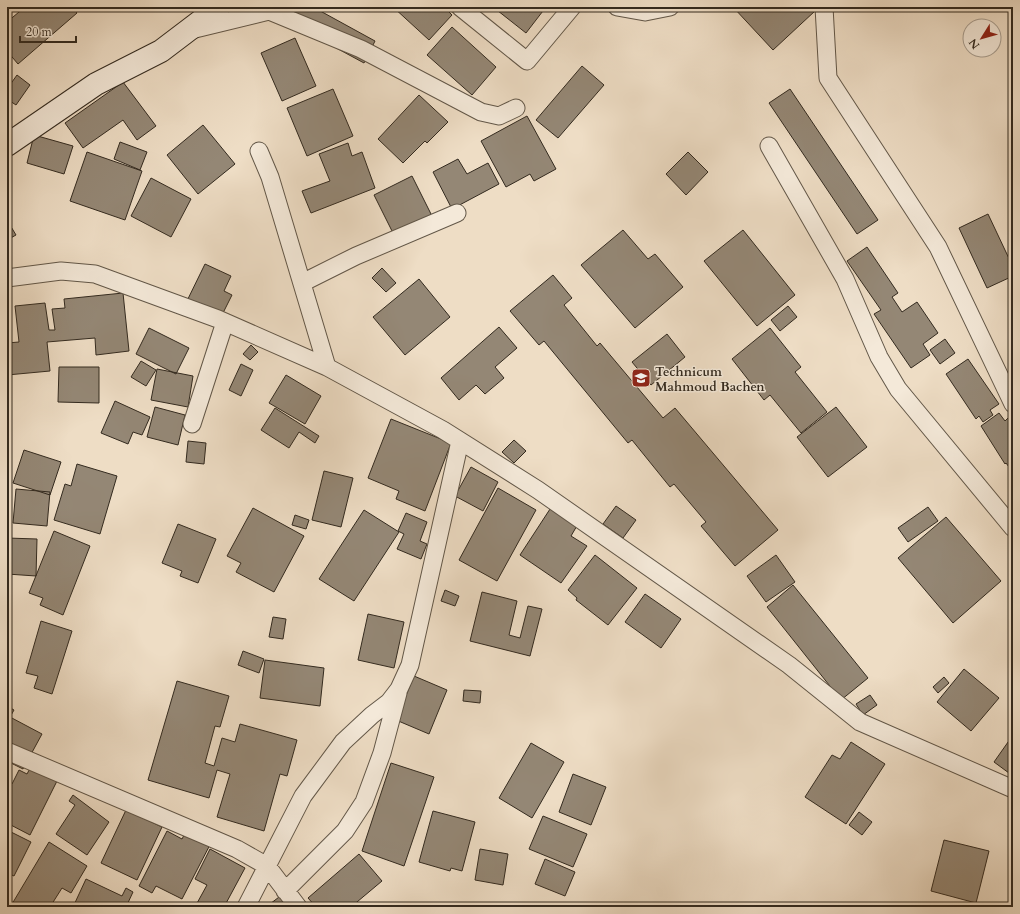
<svg xmlns="http://www.w3.org/2000/svg" width="1020" height="914" viewBox="0 0 1020 914" font-family="Cardo,serif">
	<style>
		.building { fill: #948775; stroke: #332a1f }
		.lines { fill: none; stroke-linecap: round; stroke-linejoin: round }
		.street-casing { stroke: #625748; stroke-width: 19 }
		.secondary-casing { stroke: #332a1f; stroke-width: 24 }
		.street { stroke: #f4e9d9; stroke-width: 17 }
		.secondary { stroke: #f4e9d9; stroke-width: 22 }
		.labels { text-anchor: middle; stroke-width: 3; stroke-linejoin: round; paint-order: stroke }
		.poi-label { font-size: 13px; font-weight: bold; fill: #332a1f; stroke: #f4e9d9; text-anchor: start }
	</style>
	<rect width="100%" height="100%" fill="#eeddc5"/>
	<filter id="stains"><feTurbulence type="fractalNoise" baseFrequency=".005" numOctaves="4"/><feColorMatrix values="0 0 0 0 .2 0 0 0 0 .09 0 0 0 0 .02 0 0 0 .5 -.17"/></filter>
	<radialGradient id="worn" r=".72"><stop offset=".6" stop-color="#630" stop-opacity="0"/><stop offset="1" stop-color="#630" stop-opacity=".3"/></radialGradient>
	<!-- building -->
	<path class="building" d="M25,7H64L67,10L72,7L77,13L18,64L7,51V22Z
		M270,7H313L375,41L364,63L268,11Z
		M393,7H444L452,15L429,40Z
		M493,7H546L526,33Z
		M733,7H811L815,11L773,50Z
		M452,27L496,67L472,95L427,55Z
		M295,38L316,86L282,101L261,53Z
		M582,66L604,85L558,138L536,120Z
		M17,75L30,85L16,105L7,99V89Z
		M123,82L156,126L137,140L123,120L83,148L65,123Z
		M333,89L353,136L307,156L287,108Z
		M790,89L878,220L857,234L769,103Z
		M419,95L448,122L427,143L425,141L403,163L378,139Z
		M527,116L556,169L534,181L530,174L506,187L481,141Z
		M203,125L235,164L198,194L167,155Z
		M34,135L73,146L64,174L27,163Z
		M120,142L147,152L140,170L114,159Z
		M348,143L352,156L362,152L375,188L311,213L302,191L330,181L319,154Z
		M87,152L142,171L125,220L70,201Z
		M688,152L708,172L686,195L666,174Z
		M458,159L467,174L488,163L499,184L452,209L433,172Z
		M412,176L434,220L396,239L374,195Z
		M151,178L191,199L171,237L131,216Z
		M988,214L1013,267V276L987,288L959,228Z
		M7,220L16,235L7,240Z
		M623,230L648,259L655,254L683,287L635,328L581,265Z
		M743,230L795,295L757,326L704,261Z
		M867,247L898,293L892,297L902,312L917,302L938,333L923,344L930,355L911,368L874,314L881,310L847,261Z
		M205,264L231,276L224,291L232,295L218,323L184,307Z
		M382,268L396,283L386,292L372,278Z
		M553,275L572,298L564,305L597,346L600,343L663,418L675,408L778,530L735,566L701,526L706,522L674,484L670,487L632,440L628,443L544,341L539,345L510,311Z
		M419,279L450,317L405,355L373,317Z
		M123,293L129,351L96,355L95,338L47,342L50,371L7,375V343L19,342L15,306L45,303L49,330H55L52,309L65,308L64,299Z
		M788,306L797,317L780,331L771,320Z
		M499,327L517,348L495,367L504,378L485,394L476,385L459,400L441,378Z
		M149,328L189,348L176,374L136,354Z
		M770,328L801,367L795,372L827,412L801,433L770,395L764,400L732,359Z
		M667,334L685,357L651,385L632,362Z
		M945,339L955,353L940,364L930,350Z
		M251,345L258,352L250,360L243,354Z
		M968,359L999,404L990,410L993,415L983,422L979,416L976,419L946,374Z
		M141,361L156,370L146,386L131,377Z
		M241,364L253,370L241,396L229,390Z
		M59,367H99V403L58,402Z
		M157,369L193,376L188,407L151,400Z
		M286,375L321,396L305,424L269,403Z
		M115,401L150,417L142,435L133,432L128,444L101,433Z
		M155,407L185,415L178,445L147,437Z
		M836,407L867,447L828,477L797,437Z
		M275,408L319,436L315,443L299,432L289,448L261,430Z
		M999,413L1005,421L1008,418L1013,425L1012,471L1006,463L1005,464L981,426Z
		M391,419L451,443L425,511L396,499L399,491L368,478Z
		M514,440L526,451L514,463L502,452Z
		M188,441L206,443L204,464L186,462Z
		M24,450L61,462L50,495L13,483Z
		M77,464L117,476L100,534L54,520L65,484L71,486Z
		M471,467L498,482L483,511L455,496Z
		M324,471L353,478L341,527L312,520Z
		M498,488L536,510L497,581L459,560Z
		M16,489L50,492L47,526L13,523Z
		M552,506L578,524L571,536L587,546L561,583L520,555Z
		M616,506L636,520L623,538L603,524Z
		M928,507L938,521L908,542L898,528Z
		M253,508L304,536L274,592L236,572L241,563L227,556Z
		M364,510L399,532L354,601L319,579Z
		M406,513L427,522L420,541L427,544L421,559L397,549L404,534L398,531Z
		M295,515L309,520L306,529L292,525Z
		M946,517L1001,581L953,623L898,558Z
		M178,524L216,539L198,583L180,576L182,571L162,563Z
		M54,531L90,546L63,615L40,605L43,598L29,593Z
		M7,538L37,539L36,576L7,574Z
		M595,555L637,588L608,625L576,600L577,598L568,590Z
		M776,555L795,582L766,602L747,576Z
		M793,585L868,678L841,700L767,607Z
		M445,590L459,596L455,606L441,601Z
		M482,592L517,601L509,635L520,638L528,606L542,609L530,656L470,641Z
		M645,594L681,619L661,648L625,622Z
		M368,614L404,622L394,668L358,660Z
		M273,617L286,619L283,639L269,637Z
		M41,621L72,631L52,694L34,688L38,676L26,673Z
		M243,651L264,659L259,673L238,665Z
		M265,660L324,668L320,706L260,698Z
		M964,669L999,698L971,731L937,702Z
		M414,676L447,690L429,734L396,720Z
		M944,677L949,683L938,693L933,687Z
		M177,681L229,696L220,727L215,726L205,763L214,766L222,738L235,742L240,724L297,740L287,776L280,774L264,831L217,817L230,774L217,770L209,798L148,780Z
		M464,690L481,691L480,703L463,701Z
		M870,695L877,705L863,715L856,704Z
		M7,706L14,710L10,717L42,734L23,769L7,761Z
		M1013,735V776L994,762Z
		M851,742L885,764L846,824L805,797L832,755L840,759Z
		M531,743L564,762L532,818L499,798Z
		M35,759L61,773L30,835L7,823V781L12,784L19,770L27,774Z
		M391,763L434,777L404,866L362,851Z
		M573,774L606,787L591,825L559,812Z
		M73,795L109,822L87,855L56,834L75,805L69,801Z
		M126,810L162,827L137,880L101,863Z
		M433,811L475,822L462,871L451,868L450,871L419,862Z
		M859,812L872,822L862,835L849,825Z
		M543,816L587,834L573,867L529,849Z
		M190,824L214,837L182,899L156,886L152,893L139,886L167,831L182,839Z
		M7,830L31,842L14,876L7,873Z
		M944,840L989,851L976,903L931,891Z
		M49,842L87,866L71,893L62,888L50,907H18L12,904Z
		M210,849L245,868L224,907H199L196,905L207,885L195,879Z
		M480,849L508,854L503,885L475,880Z
		M359,854L382,881L351,907H316L308,898Z
		M545,859L575,872L565,896L535,884Z
		M86,879L122,896L126,888L133,892L126,907H73Z
		M283,894L293,907H266Z"/>
	<g class="lines">
		<defs>
			<path id="street" d="M460,7L527,61L572,7
				M617,7L645,12L670,7
				M824,7L828,78L938,247L1013,404
				M191,30L269,11L361,49L481,112L499,116L516,108
				M769,146L845,279L879,357L898,389L1013,528
				M259,151L270,177L327,367
				M7,278L61,271L95,274L218,319L327,367L443,430L538,490L789,665L860,722L1013,789
				M302,283L356,256L457,213
				M192,424L225,322
				M7,751L237,849L267,866L298,907
				M285,891L345,831L364,802L382,753L398,693
				M246,907L303,796L343,742L372,715L389,702L399,689L410,665L460,441"/>
			<path id="secondary" d="M7,145L96,84L161,51L219,7"/>
		</defs>
		<!-- street casing -->
		<use href="#street" class="street-casing"/>
		<!-- secondary casing -->
		<use href="#secondary" class="secondary-casing"/>
		<!-- street -->
		<use href="#street" class="street"/>
		<!-- secondary -->
		<use href="#secondary" class="secondary"/>
	</g>
	<!-- icons -->
	<defs>
		<symbol id="school-square" viewBox="-11 -11 22 22"><rect x="-9" y="-9" width="18" height="18" rx="4" fill="#8f2418" stroke="#f4e9d9"/><path d="M0-5L7-2L0 1L-7-2ZM-4 1L0 2.5L4 1V4Q0 6-4 4Z" fill="#fff"/></symbol>
	</defs>
	<g fill-rule="evenodd">
		<use href="#school-square" x="630" y="367" width="22" height="22"/>
	</g>
	<g class="labels">
		<!-- poi labels -->
		<g class="poi-label">
			<text x="655" y="376">Technicum<tspan x="655" dy="15">Mahmoud Bachen</tspan></text>
		</g>
	</g>
	<!-- margin -->
	<rect width="1020" height="914" fill="none" stroke="#eeddc5" stroke-width="24"/>
	<rect x="8" y="8" width="1004" height="898" fill="none" stroke="#332a1f" stroke-width="2"/>
	<rect x="12" y="12" width="996" height="890" fill="none" stroke="#332a1f"/>
	<!-- north arrow -->
	<g transform="translate(982 38) rotate(233)"><circle r="19" fill="#f4e9d9" stroke="#a79d8f"/>
	<path d="M0-3L7 15L0 10L-7 15Z" fill="#8f2418"/>
	<text y="-6" font-size="11" font-weight="bold" text-anchor="middle" fill="#332a1f">N</text>
	</g>
	<!-- scale -->
	<path d="M20 36v6h56v-6" fill="none" stroke="#332a1f" stroke-width="2"/>
	<text x="26" y="36" font-size="12" fill="#332a1f" stroke="#f4e9d9" stroke-width="3" paint-order="stroke">20 m</text>
	<rect width="100%" height="100%" filter="url(#stains)"/>
	<rect width="100%" height="100%" fill="url(#worn)"/>
</svg>
